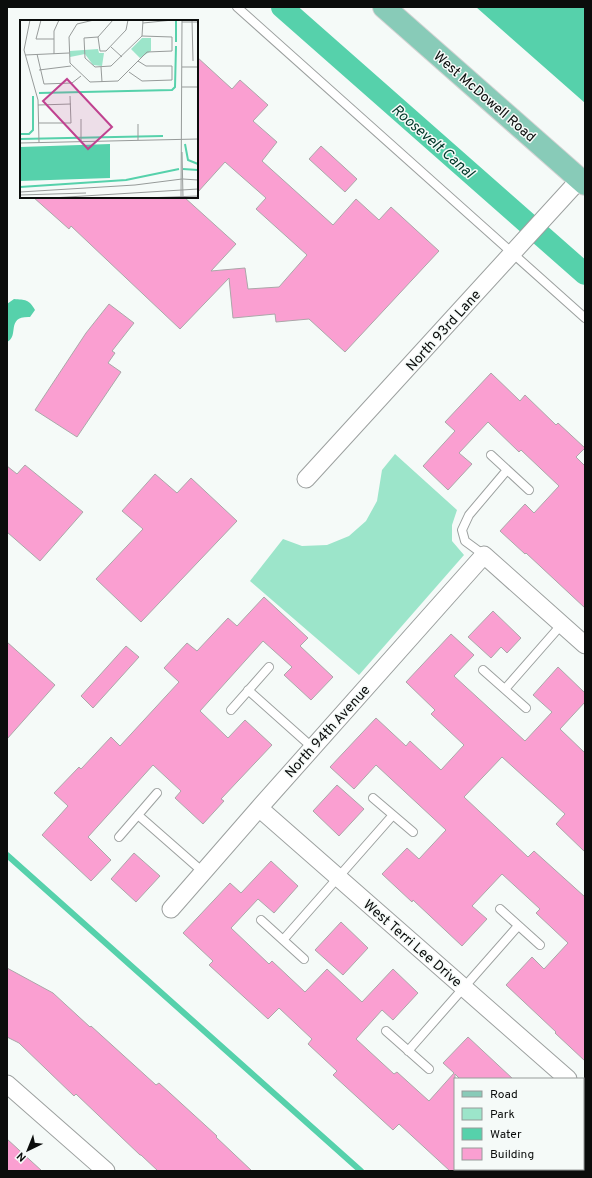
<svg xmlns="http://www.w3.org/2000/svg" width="592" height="1178" viewBox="0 0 592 1178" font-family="Overpass,sans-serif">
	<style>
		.green { fill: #9ce5ca }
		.water { fill: #56d1ab }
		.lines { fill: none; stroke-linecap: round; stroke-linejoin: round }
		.stream { stroke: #56d1ab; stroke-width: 6 }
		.canal { stroke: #56d1ab; stroke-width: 22 }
		.building { fill: #fa9fd1; stroke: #aba7a9 }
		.lane-casing { stroke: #9ca09f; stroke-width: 10 }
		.street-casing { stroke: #9ca09f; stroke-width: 19 }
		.primary-casing { stroke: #d3d3d3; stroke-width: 24 }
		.lane { stroke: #fff; stroke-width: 8 }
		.street { stroke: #fff; stroke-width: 17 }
		.primary { stroke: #88cbb8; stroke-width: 22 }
		.labels { text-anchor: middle; stroke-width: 3; stroke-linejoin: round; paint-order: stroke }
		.street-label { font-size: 14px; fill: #0b0d0c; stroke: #f5faf8 }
		.water-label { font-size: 15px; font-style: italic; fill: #003829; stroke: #f5faf8 }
		.inset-river { fill: none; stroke: #56d1ab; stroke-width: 2 }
		.inset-road { fill: none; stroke: #979b9a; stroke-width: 1 }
		.view { fill: #c04290; fill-opacity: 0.15; stroke: #c04290; stroke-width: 2 }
		.inset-edge { fill: none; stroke: #0b0d0c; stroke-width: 2 }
	</style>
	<rect width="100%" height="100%" fill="#f5faf8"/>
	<!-- green -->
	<path class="green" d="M395,454L457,510L452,525V541L464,555L359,675L250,581L283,539L302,546L327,545L349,536L366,521L377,501L382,470Z"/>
	<!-- water -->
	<path class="water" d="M476,7H585V103Z
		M14,299C25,300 29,299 35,310L30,317C5,316 20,336 7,342V304Z"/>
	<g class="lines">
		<!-- stream -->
		<path class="stream" d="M7,855L361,1171"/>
		<!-- canal -->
		<path class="canal" d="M282,7L585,274"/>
	</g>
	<!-- building -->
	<path class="building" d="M197,57L232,89L240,80L268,105L253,121L277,142L262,161L333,225L356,199L379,220L391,207L439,251L345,352L309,319L276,322L275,314L233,318L229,278L180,329L71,226L69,229L33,197H184L236,244L211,271L245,268L248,289L279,287L307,255L256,209L266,198L225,162L197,193Z
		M321,146L357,179L345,192L309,159Z
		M109,304L134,323L112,351L115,353L108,363L121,372L77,437L35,410L86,333Z
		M491,373L520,401L525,395L556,425L558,423L585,448L576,457L585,466V608L526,553L525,554L500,531L525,504L534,513L559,486L521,450L519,452L488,422L459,453L472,464L448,490L423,466L455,431L445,422Z
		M25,465L83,512L40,561L7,532V466L17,474Z
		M155,474L177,493L191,478L237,521L141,622L96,579L143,529L122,511Z
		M264,597L308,638L300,646L333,677L311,700L284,675L292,667L263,641L200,711L228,738L245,720L272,745L221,799L224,801L203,824L175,798L181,791L153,765L88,837L111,860L91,881L42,835L68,806L54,793L79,767L81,769L111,737L120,746L179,682L164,668L187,643L197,651L228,618L237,626Z
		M493,611L521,638L507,653L501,647L491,658L468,637Z
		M451,634L474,655L454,676L525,741L552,712L533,695L558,667L585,693V702L560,729L585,753V852L556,824L565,814L502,757L464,797L528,857L534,851L585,897V1061L555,1033L556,1032L506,985L532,957L544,969L568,943L536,913L540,909L502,874L472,906L487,919L462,946L413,900L412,902L382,874L407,848L419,859L446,830L376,765L354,789L330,767L376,718L406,746L410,741L441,770L464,745L431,714L435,710L406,682Z
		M7,642L55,685L7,739Z
		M126,646L139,657L93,708L81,696Z
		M337,785L364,809L339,836L313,811Z
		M134,853L160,876L136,902L111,879Z
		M271,861L298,886L274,913L258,899L231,928L269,964L272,961L305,992L327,969L362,1002L393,969L418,993L393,1020L382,1010L356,1039L394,1074L397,1072L429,1101L454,1073L443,1063L468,1037L513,1079H460L455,1074V1171H450L399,1124L393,1130L333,1075L337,1071L308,1044L312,1039L279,1008L268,1019L209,965L213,961L183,933L230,883L241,893Z
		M341,922L368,948L343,975L315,950Z
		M7,968L53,993L90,1027L91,1026L156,1085L159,1083L217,1136L216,1137L252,1171H158L141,1155H140L76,1094L74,1096L19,1043L7,1037Z
		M7,1139L42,1171H7Z"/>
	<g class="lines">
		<defs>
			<path id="lane" d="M237,7L585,318
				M491,455L529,490
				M484,555L465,541L462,530L469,515L507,470
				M483,670L526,708
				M505,689L562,624
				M248,690L313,748
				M231,710L269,667
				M373,798L413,832
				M138,815L203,872
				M119,837L157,793
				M500,909L540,945
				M261,920L304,959
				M283,940L393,815
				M386,1031L429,1069
				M408,1051L518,926
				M542,1169L544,1171"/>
			<path id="street" d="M306,479L580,179
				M259,808L568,1079
				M171,909L259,808L484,555L585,645
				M7,1084L106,1171
				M583,1092L585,1094"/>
			<path id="primary" d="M384,7L585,184"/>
		</defs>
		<!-- lane casing -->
		<use href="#lane" class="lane-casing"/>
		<!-- street casing -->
		<use href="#street" class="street-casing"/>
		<!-- primary casing -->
		<use href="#primary" class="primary-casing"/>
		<!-- lane -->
		<use href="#lane" class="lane"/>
		<!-- street -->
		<use href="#street" class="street"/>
		<!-- primary -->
		<use href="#primary" class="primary"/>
	</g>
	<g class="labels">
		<!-- street labels -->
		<g class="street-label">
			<text transform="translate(485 96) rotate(41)" y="5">West McDowell Road</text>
			<text transform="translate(443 330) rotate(-48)" y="5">North 93rd Lane</text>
			<text transform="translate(327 731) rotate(-48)" y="5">North 94th Avenue</text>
			<text transform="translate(413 943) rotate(41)" y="5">West Terri Lee Drive</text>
		</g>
		<!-- water labels -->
		<g class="water-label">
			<text transform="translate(433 141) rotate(41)" y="5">Roosevelt Canal</text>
		</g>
	</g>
	<!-- overview -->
	<g transform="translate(20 20)">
		<rect width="178" height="178" fill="#f5faf8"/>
		<path d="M122,18H131V31L120,38L111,29ZM78,29L79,33H84L82,46L73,45L65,34L50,37V31Z" fill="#9ce5ca"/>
		<path d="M90,124V158L0,161V127Z" fill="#56d1ab"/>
		<path class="inset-river" d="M156,22V0M19,73L152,70L155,67L156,26M0,114H9L13,110V76M0,119L143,116M165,124L168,140L178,144M163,149L178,150M0,167L106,160L159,149"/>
		<path class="inset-road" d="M10,0L4,30L18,80L19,122M21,0L16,19H34M74,0L57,4L49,17L50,43L70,62L98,61L127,32L152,31V17L122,16M172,0L173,41M162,2H178M123,3L153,0M78,17L64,18L65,38L75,47L91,46L122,16L123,0M78,17L80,31H86L106,10L108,0M78,17L93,0M91,27L102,37M17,34L24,64L52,63L61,56M34,34V11L39,0M5,35L49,33M81,47L82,62M162,47H178M19,50L51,46M109,52L122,61L152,60V46H126L118,41M162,67H178M18,85L51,84M61,99V121M19,103H51L50,76M118,104V120M0,123L178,119M162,132L163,178M163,159L178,160M0,172L115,165L162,159M0,175L66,173M31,178L178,169M124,178L178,176M161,178L162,0"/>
		<path class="view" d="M47,59L92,107L68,129L23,81Z"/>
		<rect width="178" height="178" class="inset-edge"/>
	</g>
	<!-- border -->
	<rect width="592" height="1178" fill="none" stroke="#0b0d0c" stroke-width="16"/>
	<!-- legend -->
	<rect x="454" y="1078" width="130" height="92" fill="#f5faf8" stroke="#979b9a"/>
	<rect x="462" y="1091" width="20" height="6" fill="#88cbb8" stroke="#979b9a"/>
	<text x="490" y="1098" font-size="12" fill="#0b0d0c">Road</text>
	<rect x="462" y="1108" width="20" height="12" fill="#9ce5ca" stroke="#979b9a"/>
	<text x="490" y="1118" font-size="12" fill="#0b0d0c">Park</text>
	<rect x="462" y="1128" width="20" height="12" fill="#56d1ab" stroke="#979b9a"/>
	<text x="490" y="1138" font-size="12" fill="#0b0d0c">Water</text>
	<rect x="462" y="1148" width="20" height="12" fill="#fa9fd1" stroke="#979b9a"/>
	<text x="490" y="1158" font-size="12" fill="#0b0d0c">Building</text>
	<!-- north arrow -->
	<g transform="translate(28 1150) rotate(223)" stroke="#f5faf8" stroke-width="3" paint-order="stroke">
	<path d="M0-3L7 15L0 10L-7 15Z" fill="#0b0d0c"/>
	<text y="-6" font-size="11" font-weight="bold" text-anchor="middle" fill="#0b0d0c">N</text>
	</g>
</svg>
